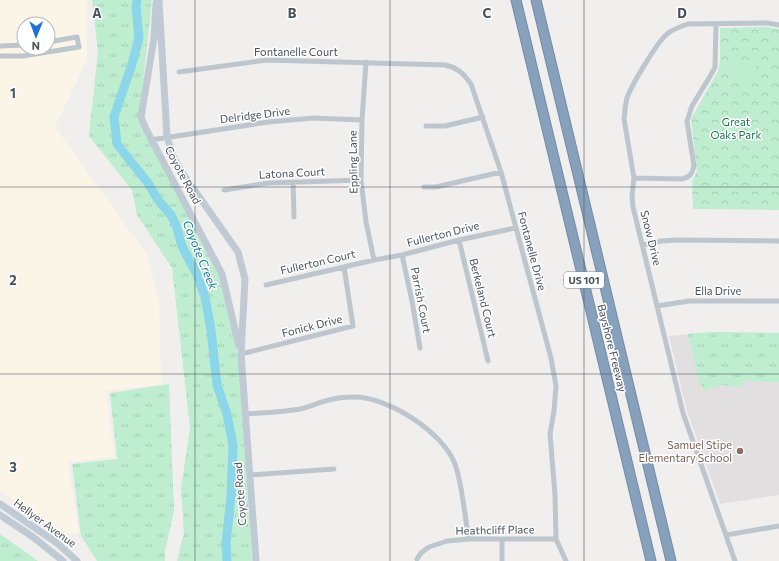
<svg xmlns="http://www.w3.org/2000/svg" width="779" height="561" viewBox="0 0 779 561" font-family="Commissioner,sans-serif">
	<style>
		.commercial { fill: #fbf5e8; fill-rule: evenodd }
		.education { fill: #e2dfe0 }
		.grass { fill: url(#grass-tufts) }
		.park { fill: url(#park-crowns) }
		.pitch { fill: #beedd0 }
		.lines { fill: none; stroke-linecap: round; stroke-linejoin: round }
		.river { stroke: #8cd6e9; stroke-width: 9 }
		.highway-casing { stroke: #738ca7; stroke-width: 11 }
		.street { stroke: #bdc6cd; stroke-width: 5 }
		.secondary { stroke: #bfcad5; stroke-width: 7 }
		.highway { stroke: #87a1bc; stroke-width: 9 }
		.grid { fill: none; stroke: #47525b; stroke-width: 1; stroke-opacity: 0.55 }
		.education-dot { fill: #8d6e63; stroke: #fff; stroke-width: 1.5 }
		.labels { text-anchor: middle; stroke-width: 3; stroke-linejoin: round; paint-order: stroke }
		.shield { fill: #fff; stroke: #7e868c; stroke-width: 1 }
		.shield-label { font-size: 10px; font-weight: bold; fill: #47525b }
		.street-label { font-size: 11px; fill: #47525b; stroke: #fff }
		.park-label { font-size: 11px; fill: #1a7a49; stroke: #fff }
		.education-label { font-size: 11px; fill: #785e54; stroke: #fff; text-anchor: end }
		.water-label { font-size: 12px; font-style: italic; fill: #11809d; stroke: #fff }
		.grid-label { font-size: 13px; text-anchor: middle; font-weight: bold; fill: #47525b; stroke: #fff; stroke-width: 3; stroke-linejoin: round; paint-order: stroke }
	</style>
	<defs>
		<pattern id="grass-tufts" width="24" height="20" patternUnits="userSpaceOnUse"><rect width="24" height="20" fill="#beedd0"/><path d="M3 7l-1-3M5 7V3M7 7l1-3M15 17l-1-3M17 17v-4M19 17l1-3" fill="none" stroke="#a5cdb5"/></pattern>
		<pattern id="park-crowns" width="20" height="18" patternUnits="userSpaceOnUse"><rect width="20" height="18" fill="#beedd0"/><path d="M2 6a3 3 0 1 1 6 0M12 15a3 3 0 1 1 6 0" fill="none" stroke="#a5cdb5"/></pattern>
	</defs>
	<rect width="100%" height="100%" fill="#f1eeee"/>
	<!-- commercial -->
	<path class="commercial" d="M0,0H87V59L55,127L147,255L159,301L161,384L106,391L114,457L68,462L79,533L66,534L0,491ZM24,24H48V48H24Z"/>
	<!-- education -->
	<path class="education" d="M713,332L779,333V495L720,504L686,408L669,336Z"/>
	<!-- grass -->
	<path class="grass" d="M92,0H152L139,119L219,274L238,355L252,561H177L184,532L181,488L190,428L172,268L137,215L132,190L89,136L98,52Z
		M713,332L779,333V382L743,381L742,387L722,385L704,390L702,385H700L688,334Z
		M169,384L174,511L165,551V561H97L81,536L72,464L117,459L110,393Z
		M0,534L34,558L38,561H0Z"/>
	<!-- park -->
	<path class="park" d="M767,27L779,29V210L693,209L692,182L697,171L691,119L718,71L720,60V28Z"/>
	<!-- pitch -->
	<path class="pitch" d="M729,60H756V79H729Z"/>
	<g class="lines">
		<!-- river -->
		<path class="river" d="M137,0L136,6L139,38L132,64L114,117L117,144L148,183L158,200L171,215L176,225L182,246L197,275L205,297L211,330L217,385L227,414L233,446L231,497L226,543L227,561"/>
		<defs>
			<path id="highway" d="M516,0L651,561
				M536,0L671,561"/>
		</defs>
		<!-- highway casing -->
		<use href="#highway" class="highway-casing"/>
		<!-- street -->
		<path class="street" d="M0,46L24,45
			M0,56H23L79,47L77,37L48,42
			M366,62L362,120L361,180L366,222L374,260
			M179,72L267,60L445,65C458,68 463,73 471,84L501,172L551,358L556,386L554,411L550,434L555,495L556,539L566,561
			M426,126H445L483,117
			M151,140L268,122L313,118L362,120
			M634,178L682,179C690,177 692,174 694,166L687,121L692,106L712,73L715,67L716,24
			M293,182L294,217
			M424,187H436L501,172
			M224,190L269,183L361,180
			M459,240L488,361
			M643,245L661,241L676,240L779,241
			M402,255L412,301L420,348
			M266,285L374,260L402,255L459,240L515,228
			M657,306L689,301H779
			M241,354L353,326L344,267
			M245,414C263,413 282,412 300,409C310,407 319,402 329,400C336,398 345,397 353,397C387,396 443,432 455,464C463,487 464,514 469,539
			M250,475L334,469
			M726,535L779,526
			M417,559L421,553L429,547L447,541L469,539H556
			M502,561V539
			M735,561L683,413L633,207L632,195L634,178L624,119C625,112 625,105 627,98C631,86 656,44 666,35C672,29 680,27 688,24L767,23L779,25"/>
		<!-- secondary -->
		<path class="secondary" d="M159,0L167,137L173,156L181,171L238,252L245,279L241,354L256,561
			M156,3L154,38L141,117L146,129L222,274L239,346
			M0,504L57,543L77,561
			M0,515L33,537L63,561"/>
		<!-- highway -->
		<use href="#highway" class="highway"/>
	</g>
	<!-- grid -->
	<path class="grid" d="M195,0V561M390,0V561M584,0V561M0,187H779M0,374H779"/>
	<!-- markers -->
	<circle class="education-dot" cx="740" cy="451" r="4"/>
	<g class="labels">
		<!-- shield labels -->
		<rect class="shield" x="564" y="272" width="40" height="16" rx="3"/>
		<g class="shield-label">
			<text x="584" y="284">US 101</text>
		</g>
		<!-- street labels -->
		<g class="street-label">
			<text x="296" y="56">Fontanelle Court</text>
			<text transform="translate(255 115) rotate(-7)" y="4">Delridge Drive</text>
			<text transform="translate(353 162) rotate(-91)" y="4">Eppling Lane</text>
			<text transform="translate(292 173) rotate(-3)" y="4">Latona Court</text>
			<text transform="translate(183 175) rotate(62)" y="4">Coyote Road</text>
			<text transform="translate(443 234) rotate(-14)" y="4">Fullerton Drive</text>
			<text transform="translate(651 238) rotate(76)" y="4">Snow Drive</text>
			<text transform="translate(532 251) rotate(75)" y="4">Fontanelle Drive</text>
			<text transform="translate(318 262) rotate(-13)" y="4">Fullerton Court</text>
			<text x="718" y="295">Ella Drive</text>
			<text transform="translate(483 298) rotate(76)" y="4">Berkeland Court</text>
			<text transform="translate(421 300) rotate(79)" y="4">Parrish Court</text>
			<text transform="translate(312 326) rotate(-14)" y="4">Fonick Drive</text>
			<text transform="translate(612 348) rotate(76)" y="4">Bayshore Freeway</text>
			<text transform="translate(240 494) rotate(-94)" y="4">Coyote Road</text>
			<text transform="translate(45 523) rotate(36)" y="4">Hellyer Avenue</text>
			<text transform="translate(495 530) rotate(-1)" y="4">Heathcliff Place</text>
		</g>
		<!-- park labels -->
		<g class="park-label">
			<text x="736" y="126">Great<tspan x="736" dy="13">Oaks Park</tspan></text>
		</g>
		<!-- education labels -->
		<g class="education-label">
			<text x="732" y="449">Samuel Stipe<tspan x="732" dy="13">Elementary School</tspan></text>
		</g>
		<!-- water labels -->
		<g class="water-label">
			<text transform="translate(200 255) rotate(68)" y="4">Coyote Creek</text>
		</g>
	</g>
	<g class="grid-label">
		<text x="97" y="18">A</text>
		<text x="292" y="18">B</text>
		<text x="487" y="18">C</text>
		<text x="682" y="18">D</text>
		<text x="13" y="98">1</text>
		<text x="13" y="285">2</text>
		<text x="13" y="472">3</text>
	</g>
	<!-- north arrow -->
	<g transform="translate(36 36) rotate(181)"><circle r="19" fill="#ffffff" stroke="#b5babd"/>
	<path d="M0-3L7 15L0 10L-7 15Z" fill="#1f72da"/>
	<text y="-6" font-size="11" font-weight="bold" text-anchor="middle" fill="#47525b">N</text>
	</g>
</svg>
